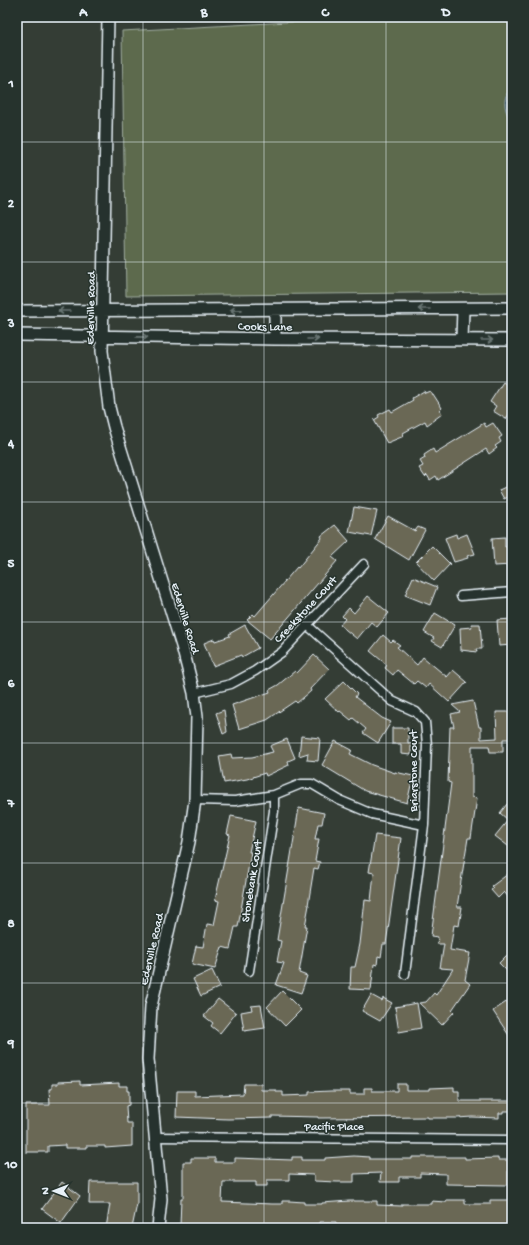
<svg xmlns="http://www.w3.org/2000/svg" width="529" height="1245" viewBox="0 0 529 1245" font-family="'Gochi Hand',sans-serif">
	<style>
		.green { fill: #5d6b4d; stroke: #a2aea2 }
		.water { fill: #4e6672; stroke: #8c9ea8 }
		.building { fill: #6b6754; stroke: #e8f1f8 }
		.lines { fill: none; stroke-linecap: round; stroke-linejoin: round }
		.street-casing { stroke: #e8f1f8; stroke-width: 11 }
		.secondary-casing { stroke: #e8f1f8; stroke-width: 14 }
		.street { stroke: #26332d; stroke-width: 8 }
		.secondary { stroke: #26332d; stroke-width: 11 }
		.oneway { stroke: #6a7674 }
		.grid { fill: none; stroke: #e8f1f8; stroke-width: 1; stroke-opacity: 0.55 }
		.labels { text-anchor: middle; stroke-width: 3; stroke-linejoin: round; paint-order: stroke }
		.street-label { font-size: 12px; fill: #e8f1f8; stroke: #26332d }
		.neatline { fill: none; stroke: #e8f1f8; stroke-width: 1.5 }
		.grid-label { font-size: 13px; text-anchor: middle; font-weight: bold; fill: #e8f1f8 }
	</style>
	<rect width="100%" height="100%" fill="#343d35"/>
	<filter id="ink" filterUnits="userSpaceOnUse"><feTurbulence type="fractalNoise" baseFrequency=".025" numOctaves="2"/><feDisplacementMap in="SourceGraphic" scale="8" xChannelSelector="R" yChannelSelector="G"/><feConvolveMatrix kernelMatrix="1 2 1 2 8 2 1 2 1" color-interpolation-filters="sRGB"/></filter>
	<g filter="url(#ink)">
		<!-- green -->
		<path class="green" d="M382,17H512V292L126,296L122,31Z"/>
		<!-- water -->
		<path class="water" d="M512,87V123C504,111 501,97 512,87Z"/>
		<!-- building -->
		<path class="building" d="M503,382L512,388V409L506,419L493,411L496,406L490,402Z
			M424,391L425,393L430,391L432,395L433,394L442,408L440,410L442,414L427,425L425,421L403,433L404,436L387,443L374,420L379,417L378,415L390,409L392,412L413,400L412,398Z
			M484,423L486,427L493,423L502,436L499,438L501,442L495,446L497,448L489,454L486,449L438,480L436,476L430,480L427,475L425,477L419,468L423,466L420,461L425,458L424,455L433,449L435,453Z
			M512,484V495L504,499L499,490Z
			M354,507L377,511L371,536L349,532Z
			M388,516L415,531L418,527L425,530L409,560L375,539Z
			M335,525L349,541L332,557L337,561L270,639L247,620L253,614L255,616L297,567L298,568L322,538L321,536Z
			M456,534L457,538L467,534L475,554L467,556L468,558L454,562L445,538Z
			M505,537V547L512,546V565L494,566L492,538Z
			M432,546L450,564L434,581L416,562Z
			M413,577L437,587L430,605L405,595Z
			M368,596L389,613L377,627L371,622L357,639L340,625L345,619L342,616L349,608L354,613Z
			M435,613L455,625L442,647L432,641L434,638L424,632Z
			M512,619V645L499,646L497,620Z
			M471,624H480L482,649H476L477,652L461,650L460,628L472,627Z
			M245,625L258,648L242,657L241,655L213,666L204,643L214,639L215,641L230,636L229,634Z
			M383,635L391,642L393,640L400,645L397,647L417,665L423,657L447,677L453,670L467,682L449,702L429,684L426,688L417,681L414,684L397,670L393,675L385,668L387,665L370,651Z
			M314,655L329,669L310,689L311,691L297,703L295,701L267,720L239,729L232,705L270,692L269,690L278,685L295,671L297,673Z
			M344,681L357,694L355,697L382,718L391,722L378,743L363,733L366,729L353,718L351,720L340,711L339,712L325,699Z
			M473,701L479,727H481V739L497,738L496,712H512V739H503V752H490L489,746H472V797L477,798L471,838H468L461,881L457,907H462L459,926L454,925L450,950L470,953L465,980L470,984L452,1010L454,1012L442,1025L419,1003L426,1002L434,993L436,995L453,969L440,968L444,944H437L438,937L431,936L451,783L448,782L450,727H454L451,714L460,712L452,705Z
			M224,710L227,732L223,734L216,713Z
			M392,728H408V743H411V755L401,754V744H392Z
			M301,736L320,738L318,761L307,760L308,753L299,756Z
			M287,739L295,758L288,761L289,765L266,776L265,773L247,779L224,783L219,756L231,754L232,758L252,757L273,752L270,746Z
			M335,741L352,750L350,754L372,765L395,773V772L413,776L407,803L365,791L322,765Z
			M507,804L512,809V849L495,836L508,820L500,813Z
			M299,808L324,813L322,824H318L315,839H319L315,861L320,862L318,869L314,868L308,905H309L305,926H307L299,973L307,976L301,993L276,985L284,963L277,962L281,941L277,940Z
			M231,816L256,821L249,852H251L238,927H235L230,949L222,947L215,969L192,964L196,946L203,947L207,924L214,925L219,901L215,900L230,835L227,834Z
			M375,835L401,838L386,944H383L381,957L378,956L377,965L374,964L371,990L350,989L351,967H355L360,944L365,900L371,901L374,873L369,872Z
			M512,871V901L504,892L498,898L491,890L494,888L492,886Z
			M512,950V969L508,972L499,963Z
			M212,970L220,987L201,996L193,979Z
			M282,991L301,1010L285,1026L267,1007Z
			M371,995L382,1001L383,998L392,1003L380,1021L362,1011Z
			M512,998V1040L493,1011Z
			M218,999L236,1013L220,1033L211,1026L213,1023L204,1016Z
			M417,1003L421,1028L399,1032L395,1007Z
			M261,1005L265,1028L244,1031L241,1012L252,1010L251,1006Z
			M80,1081V1085L119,1083V1086H127V1091H129V1105L126,1106L127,1123H132V1146L105,1148V1146H86V1148H65V1145L48,1146V1152H26V1105H50L49,1089H52V1084H58V1082Z
			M244,1084H261V1090H276V1092H283V1096L309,1095V1092L331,1091H350V1094H364V1088H372V1091H397V1084H406V1090H430V1088L454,1087V1091H459V1101H512V1111H503V1113H499V1118L472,1117L457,1118H428V1117L318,1118V1117L272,1116V1118L228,1119L176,1117L177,1091H195V1096L243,1094Z
			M354,1156L369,1157V1159H412V1157H465V1159L498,1158V1160H508V1185L446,1184V1174L420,1173V1177H399V1182H380L381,1173L354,1174V1182H337L314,1181V1175L289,1174V1180H267V1186H256V1182H223L222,1202L272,1204H282V1201H289L304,1202V1204H322V1203L349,1201H377V1205L402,1206V1204H431V1201L446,1202V1200H465V1204H490V1200H510V1228H500V1226L450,1228L412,1225V1228H336V1222H320V1226H300V1228H204V1226H180L181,1198H183V1162H191V1158H215V1162H235V1158L292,1160V1157H302V1160H325V1158Z
			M62,1182L80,1196L61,1223L42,1209Z
			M90,1182H137V1204L132,1228H106L110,1204H89Z"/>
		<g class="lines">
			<defs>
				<path id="street" d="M461,596L512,592
					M306,624L392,701L416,712L425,722L427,745L424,825L405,974
					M194,693L231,684L255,671L282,652L364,564
					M195,800L235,801L274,795L301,784H312L339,800L372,814L424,825
					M249,971L274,811V795
					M155,1137L512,1140"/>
				<path id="secondary" d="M108,17L102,351L109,407L114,427L182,646L194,693L197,717L195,800L189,842L151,1006L148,1059L161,1199L158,1228
					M275,310V339
					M17,311L512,308
					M17,335L275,339L512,340
					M462,340L463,309"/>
			</defs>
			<!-- street casing -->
			<use href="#street" class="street-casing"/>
			<!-- secondary casing -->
			<use href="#secondary" class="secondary-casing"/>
			<!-- street -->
			<use href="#street" class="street"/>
			<!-- secondary -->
			<use href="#secondary" class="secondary"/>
		</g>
		<!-- one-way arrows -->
		<defs><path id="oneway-shaft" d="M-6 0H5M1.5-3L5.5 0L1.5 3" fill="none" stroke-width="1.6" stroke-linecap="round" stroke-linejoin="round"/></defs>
		<g class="oneway">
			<use href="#oneway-shaft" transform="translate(424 309) rotate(180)"/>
			<use href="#oneway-shaft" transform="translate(236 310) rotate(179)"/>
			<use href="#oneway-shaft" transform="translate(64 311) rotate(180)"/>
			<use href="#oneway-shaft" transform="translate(142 337) rotate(1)"/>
			<use href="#oneway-shaft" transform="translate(313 339)"/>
			<use href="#oneway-shaft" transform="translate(487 340)"/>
		</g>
	</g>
	<!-- grid -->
	<path class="grid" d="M143,17V1228M264,17V1228M386,17V1228M17,142H512M17,262H512M17,382H512M17,502H512M17,622H512M17,743H512M17,863H512M17,983H512M17,1103H512"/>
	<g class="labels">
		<!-- street labels -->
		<g class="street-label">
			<text transform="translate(90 308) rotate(-89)" y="4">Ederville Road</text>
			<text transform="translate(265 326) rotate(1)" y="4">Cooks Lane</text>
			<text transform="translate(305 609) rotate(-47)" y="4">Creekstone Court</text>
			<text transform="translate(186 618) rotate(73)" y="4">Ederville Road</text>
			<text transform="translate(413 771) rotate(-90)" y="4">Briarstone Court</text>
			<text transform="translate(251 881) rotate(-81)" y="4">Stonebank Court</text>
			<text transform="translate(151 949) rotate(-77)" y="4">Ederville Road</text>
			<text x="334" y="1130">Pacific Place</text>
		</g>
	</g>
	<!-- margin -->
	<rect width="529" height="1245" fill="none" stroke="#26332d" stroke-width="44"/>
	<!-- north arrow -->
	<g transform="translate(54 1191) rotate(270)" stroke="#26332d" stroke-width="3" paint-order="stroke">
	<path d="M0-3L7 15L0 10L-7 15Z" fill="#e8f1f8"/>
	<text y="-6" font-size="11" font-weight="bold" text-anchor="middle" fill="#e8f1f8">N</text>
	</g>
	<rect x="22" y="22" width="485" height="1201" class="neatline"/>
	<g class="grid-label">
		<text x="83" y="16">A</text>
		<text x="204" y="16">B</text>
		<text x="325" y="16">C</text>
		<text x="446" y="16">D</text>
		<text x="11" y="87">1</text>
		<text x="11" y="207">2</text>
		<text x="11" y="327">3</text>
		<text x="11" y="447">4</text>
		<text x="11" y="567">5</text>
		<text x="11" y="687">6</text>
		<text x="11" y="807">7</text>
		<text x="11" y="927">8</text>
		<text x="11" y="1047">9</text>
		<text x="11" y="1168">10</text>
	</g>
</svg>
